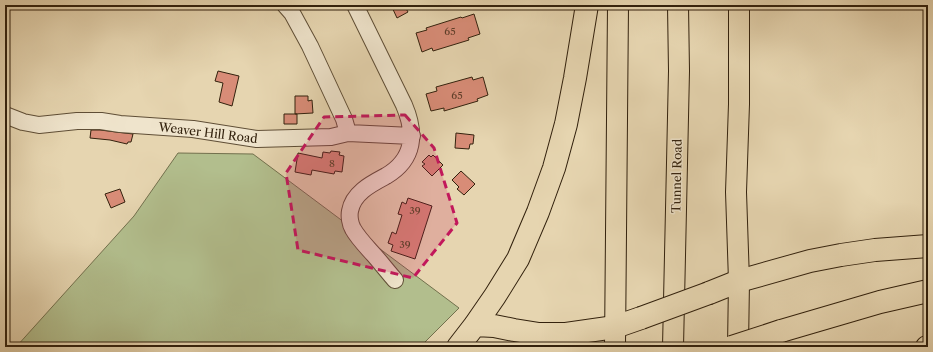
<svg xmlns="http://www.w3.org/2000/svg" width="933" height="352" viewBox="0 0 933 352" font-family="'Libre Caslon Text',serif">
	<style>
		.green { fill: #b2be8d; stroke: #72704d }
		.building { fill: #d88c77; stroke: #32210d }
		.lines { fill: none; stroke-linecap: round; stroke-linejoin: round }
		.minor-casing { stroke: #5f4e36; stroke-width: 18 }
		.major-casing { stroke: #32210d; stroke-width: 22 }
		.highway-casing { stroke: #32210d; stroke-width: 24 }
		.minor { stroke: #efe4cc; stroke-width: 16 }
		.major { stroke: #e6d5b0; stroke-width: 20 }
		.highway { stroke: #e6d5b0; stroke-width: 22 }
		.highway-bridge-casing { stroke: #32210d; stroke-width: 24; stroke-linecap: butt }
		.highway-bridge { stroke: #e6d5b0; stroke-width: 22 }
		.marked { fill: #c2185b; fill-opacity: 0.2; stroke: #c2185b; stroke-width: 3; stroke-dasharray: 8 5; stroke-linejoin: round }
		.labels { text-anchor: middle; stroke-width: 3; stroke-linejoin: round; paint-order: stroke }
		.number-label { font-size: 10px; fill: #5c3c28 }
		.street-label { font-size: 12px; fill: #32210d; stroke: #efe4cc }
	</style>
	<rect width="100%" height="100%" fill="#e6d5b0"/>
	<filter id="stains"><feTurbulence type="fractalNoise" baseFrequency=".005" numOctaves="4"/><feColorMatrix values="0 0 0 0 .2 0 0 0 0 .09 0 0 0 0 .02 0 0 0 .5 -.17"/></filter>
	<radialGradient id="worn" r=".72"><stop offset=".6" stop-color="#630" stop-opacity="0"/><stop offset="1" stop-color="#630" stop-opacity=".3"/></radialGradient>
	<!-- green -->
	<path class="green" d="M178,153L253,154L459,308L420,347H16L134,216Z"/>
	<!-- building -->
	<path class="building" d="M391,5H404L408,12L397,18Z
		M474,14L480,34L468,38L469,40L433,51L432,48L422,52L416,33L427,30L426,28L461,17L462,18Z
		M218,71L239,76L232,106L219,102L223,83L215,81Z
		M472,77L473,80L483,77L488,95L477,99L478,101L444,111V108L431,111L426,94L437,91L436,87Z
		M295,96H308V101L312,100L313,113L295,114Z
		M284,114H297V124H284Z
		M91,130H100L133,134L131,142H128L127,144L110,140L90,138Z
		M456,133L474,135L473,144H470L469,149L455,148Z
		M331,151L340,152L339,155L344,156L342,172L335,171L334,174L312,170L311,175L295,172L298,153L322,158L323,152L330,153Z
		M429,155L431,157L433,155L443,165L432,176L422,166L425,164L422,162Z
		M461,171L475,184L464,195L457,189L459,187L452,180Z
		M120,189L125,202L111,208L105,194Z
		M408,198L432,206L415,259L391,251L393,245L388,243L392,232L396,234L402,215L398,214L402,202L406,204Z"/>
	<g class="lines">
		<defs>
			<path id="minor" d="M285,5L292,13L310,46L344,119L348,133
				M355,5L404,105C416,133 415,159 386,176C371,184 353,193 350,211C349,216 350,224 353,229C358,238 366,246 374,255C381,263 388,272 395,280
				M5,115L23,122L39,125L77,121H101L120,124L193,129L257,139L331,137L348,133L412,136"/>
			<path id="major" d="M615,347L618,5
				M673,347L679,71L678,5
				M738,347L739,281L736,192L739,104V5"/>
			<path id="highway" d="M709,293L739,281L810,261L841,255L875,250L928,246
				M475,325L494,326L514,330L539,334H566L615,327L641,318
				M781,331L880,302L928,291
				M458,347L475,325L495,296L518,259L538,212L554,168L566,124L575,78L587,5
				M927,347H928"/>
		</defs>
		<!-- minor casing -->
		<use href="#minor" class="minor-casing"/>
		<!-- major casing -->
		<use href="#major" class="major-casing"/>
		<!-- highway casing -->
		<use href="#highway" class="highway-casing"/>
		<!-- minor -->
		<use href="#minor" class="minor"/>
		<!-- major -->
		<use href="#major" class="major"/>
		<!-- highway -->
		<use href="#highway" class="highway"/>
		<defs>
			<path id="highway-bridge" d="M641,318L709,293
				M732,347L781,331"/>
		</defs>
		<!-- highway-bridge casing -->
		<use href="#highway-bridge" class="highway-bridge-casing"/>
		<!-- highway-bridge -->
		<use href="#highway-bridge" class="highway-bridge"/>
	</g>
	<!-- marked area -->
	<path class="marked" d="M405,115L434,148L457,223L413,278L298,250L286,173L324,117Z"/>
	<g class="labels">
		<!-- number labels -->
		<g class="number-label">
			<text x="450" y="35">65</text>
			<text x="457" y="99">65</text>
			<text x="332" y="167">8</text>
			<text x="415" y="214">39</text>
			<text x="405" y="248">39</text>
		</g>
		<!-- street labels -->
		<g class="street-label">
			<text transform="translate(208 133) rotate(7)" y="4">Weaver Hill Road</text>
			<text transform="translate(677 176) rotate(-89)" y="4">Tunnel Road</text>
		</g>
	</g>
	<!-- margin -->
	<rect width="933" height="352" fill="none" stroke="#e6d5b0" stroke-width="20"/>
	<rect x="6" y="6" width="921" height="340" fill="none" stroke="#32210d" stroke-width="2"/>
	<rect x="10" y="10" width="913" height="332" fill="none" stroke="#32210d"/>
	<rect width="100%" height="100%" filter="url(#stains)"/>
	<rect width="100%" height="100%" fill="url(#worn)"/>
</svg>
